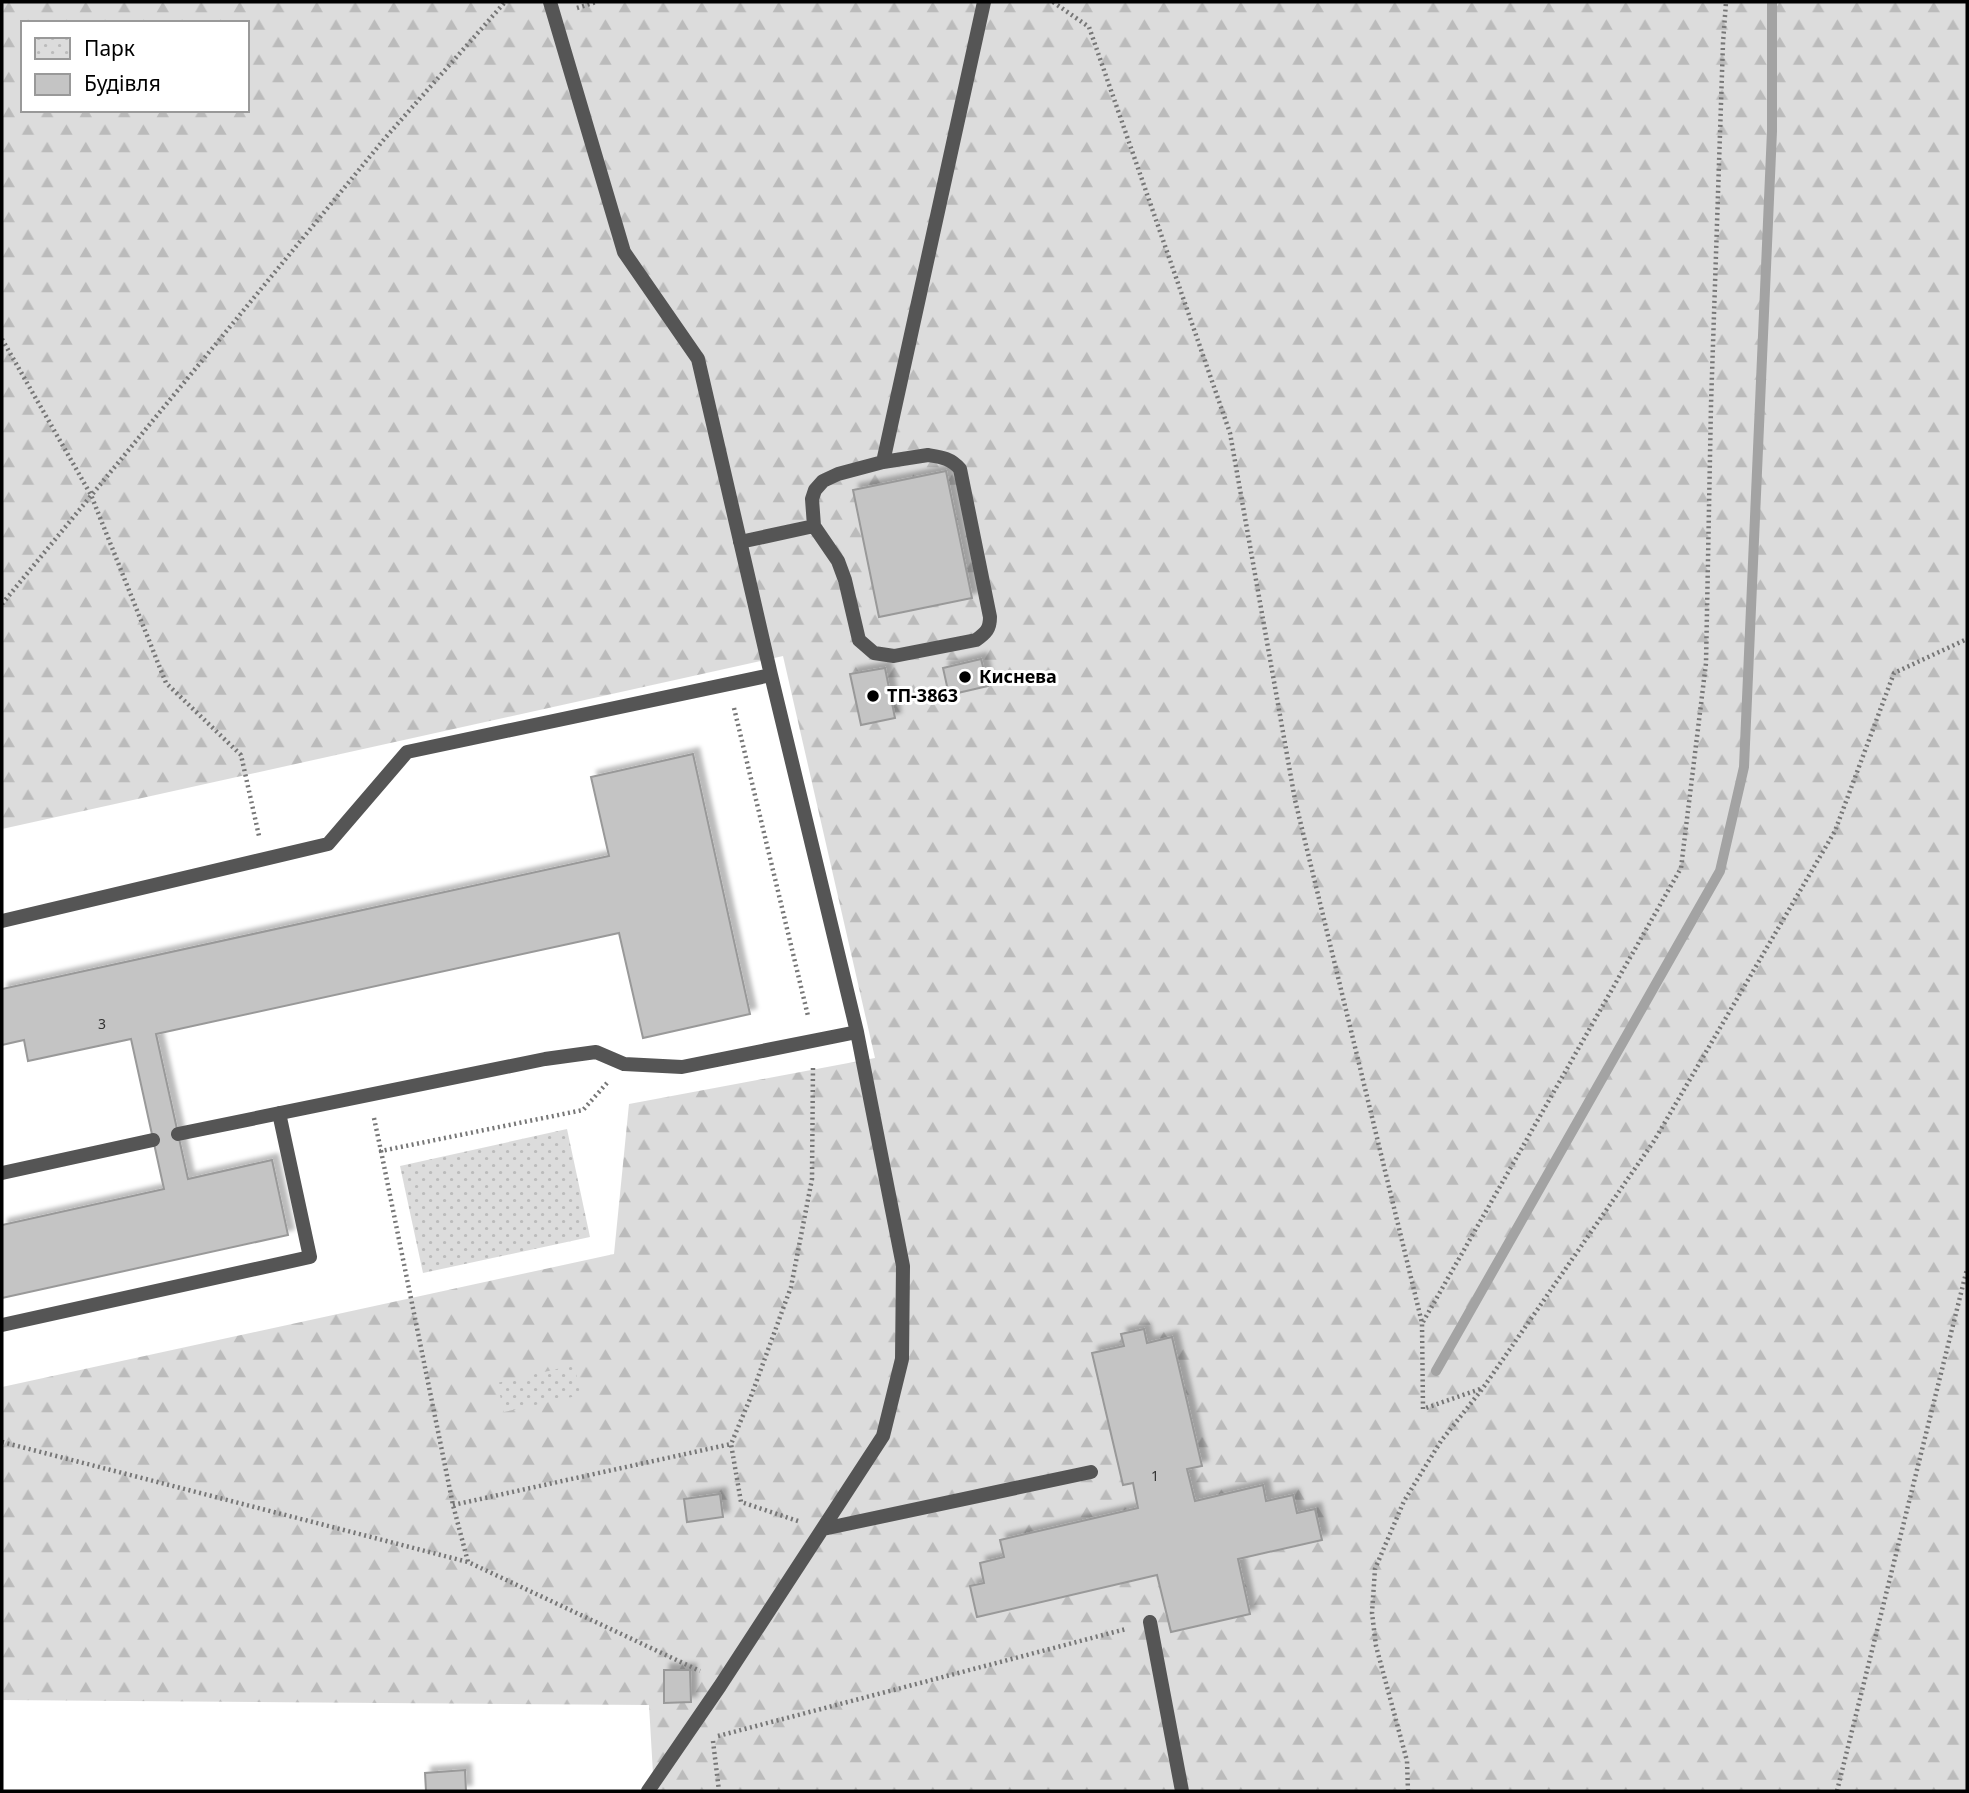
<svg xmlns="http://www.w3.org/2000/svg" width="1969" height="1793" viewBox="0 0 1969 1793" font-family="'Noto Sans',sans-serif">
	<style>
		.forest { fill: url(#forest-firs); fill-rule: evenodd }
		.park { fill: url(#park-dots) }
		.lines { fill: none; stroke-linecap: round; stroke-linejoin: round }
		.stream { stroke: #a3a3a3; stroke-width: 10 }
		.building { fill: #c4c4c4; stroke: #999; stroke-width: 2; filter: url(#shadow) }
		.path { stroke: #777; stroke-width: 4.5; stroke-dasharray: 2 3.5; stroke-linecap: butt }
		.service { stroke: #555; stroke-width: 14 }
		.poi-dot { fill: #000; stroke: #fff; stroke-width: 2.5 }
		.labels { text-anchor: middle; stroke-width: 6; stroke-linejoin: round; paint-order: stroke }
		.number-label { font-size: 14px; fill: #313131 }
		.poi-label { font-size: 18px; font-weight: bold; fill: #000; stroke: #fff; text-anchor: start }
	</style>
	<defs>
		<pattern id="forest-firs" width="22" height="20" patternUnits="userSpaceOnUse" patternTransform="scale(1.75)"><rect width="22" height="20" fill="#dcdcdc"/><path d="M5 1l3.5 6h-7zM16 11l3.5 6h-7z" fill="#bbb"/></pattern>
		<pattern id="park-dots" width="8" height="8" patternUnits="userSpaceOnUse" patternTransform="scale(1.75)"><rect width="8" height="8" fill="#dcdcdc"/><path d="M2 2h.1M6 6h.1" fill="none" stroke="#bbb" stroke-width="1.8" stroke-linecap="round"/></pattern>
		<filter id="shadow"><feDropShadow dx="6" dy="-6" stdDeviation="2" flood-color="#0004"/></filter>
	</defs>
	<rect width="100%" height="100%" fill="#fff"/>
	<!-- forest -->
	<path class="forest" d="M2,2H1967V1791H654L649,1705L2,1700V1387L614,1254L629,1104L875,1058L783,656L2,829ZM23,23H247V110H23Z"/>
	<!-- park -->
	<path class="park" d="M567,1129L590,1237L423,1273L400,1166Z
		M574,1365L581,1395L504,1412L497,1383Z"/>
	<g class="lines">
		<!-- stream -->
		<path class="stream" d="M1436,1371L1720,871L1744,767L1772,131V2"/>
	</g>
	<!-- building -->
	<path class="building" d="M946,471L972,598L879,617L853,490Z
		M981,659L988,686L949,695L943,668Z
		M885,668L895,718L861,725L850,674Z
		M693,754L750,1014L643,1038L619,933L156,1034L188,1179L272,1160L288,1235L2,1298V1225L164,1189L131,1039L28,1061L24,1040L2,1045V989L609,856L591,777Z
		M1144,1329L1147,1343L1172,1337L1202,1466L1187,1469L1195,1501L1263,1485L1266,1501L1293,1495L1297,1513L1315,1509L1322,1540L1238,1559L1250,1614L1171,1632L1157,1575L977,1617L970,1586L984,1583L980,1563L1004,1557L1000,1540L1138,1508L1133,1483L1123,1485L1092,1353L1124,1346L1121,1334Z
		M720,1494L723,1517L687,1522L684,1499Z
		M664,1670H690L691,1702L664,1703Z
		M465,1770L466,1791H426L425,1773Z"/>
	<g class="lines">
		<!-- path -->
		<path class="path" d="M1053,2L1089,27L1230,433L1295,800L1422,1323L1423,1409L1483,1388
			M577,8L596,2
			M2,339L91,495L166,683L241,755L259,836
			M2,604L386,137L505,2
			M734,708L808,1016
			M607,1083L583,1110L381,1151L453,1505L468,1562L700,1671
			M374,1118L381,1151
			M1423,1322L1681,868L1706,663L1711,405L1723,43L1726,2
			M2,1442L468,1562
			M453,1505L731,1444
			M798,1521L741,1502L731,1444L750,1399L791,1287L812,1179L813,1066
			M718,1736L1126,1629
			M713,1741L719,1791
			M1408,1791L1407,1761L1376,1646L1372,1613L1375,1569L1404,1501L1441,1441L1483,1388L1654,1141L1835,831L1894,673L1967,639
			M1837,1791L1967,1269"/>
		<!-- service -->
		<path class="service" d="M550,2L624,252L698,359L771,675L857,1032L903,1266L902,1359L883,1436L720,1686L648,1791
			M928,455C941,457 951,458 960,469L990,617C990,629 986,633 976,640L894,656L874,653L859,640L845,580L838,561L814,526L812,499L815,490L823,481L838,474L883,462Z
			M883,462L984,2
			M740,542L814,526
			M2,921L328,844L407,752L771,675
			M178,1134L545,1059L596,1052L624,1064L682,1067L857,1032
			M2,1173L153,1140
			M2,1325L310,1257L279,1113
			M823,1529L1091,1472
			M1150,1622L1182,1791"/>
	</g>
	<!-- markers -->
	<g class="poi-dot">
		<circle cx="965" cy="677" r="7"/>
		<circle cx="873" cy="696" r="7"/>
	</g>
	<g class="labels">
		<!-- number labels -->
		<g class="number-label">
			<text x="102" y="1029">3</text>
			<text x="1155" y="1481">1</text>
		</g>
		<!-- poi labels -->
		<g class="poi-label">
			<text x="979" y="683">Киснева</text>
			<text x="887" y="702">ТП-3863</text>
		</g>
	</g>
	<!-- border -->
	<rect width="1969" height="1793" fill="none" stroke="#000000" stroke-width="7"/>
	<!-- legend -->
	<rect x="21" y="21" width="228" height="91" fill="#ffffff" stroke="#999999" stroke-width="2"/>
	<rect x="35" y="38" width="35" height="21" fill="url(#park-dots)" stroke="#999999" stroke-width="2"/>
	<text x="84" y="56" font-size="21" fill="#000000">Парк</text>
	<rect x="35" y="74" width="35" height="21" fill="#c4c4c4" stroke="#999999" stroke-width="2"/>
	<text x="84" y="91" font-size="21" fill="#000000">Будівля</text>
</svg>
